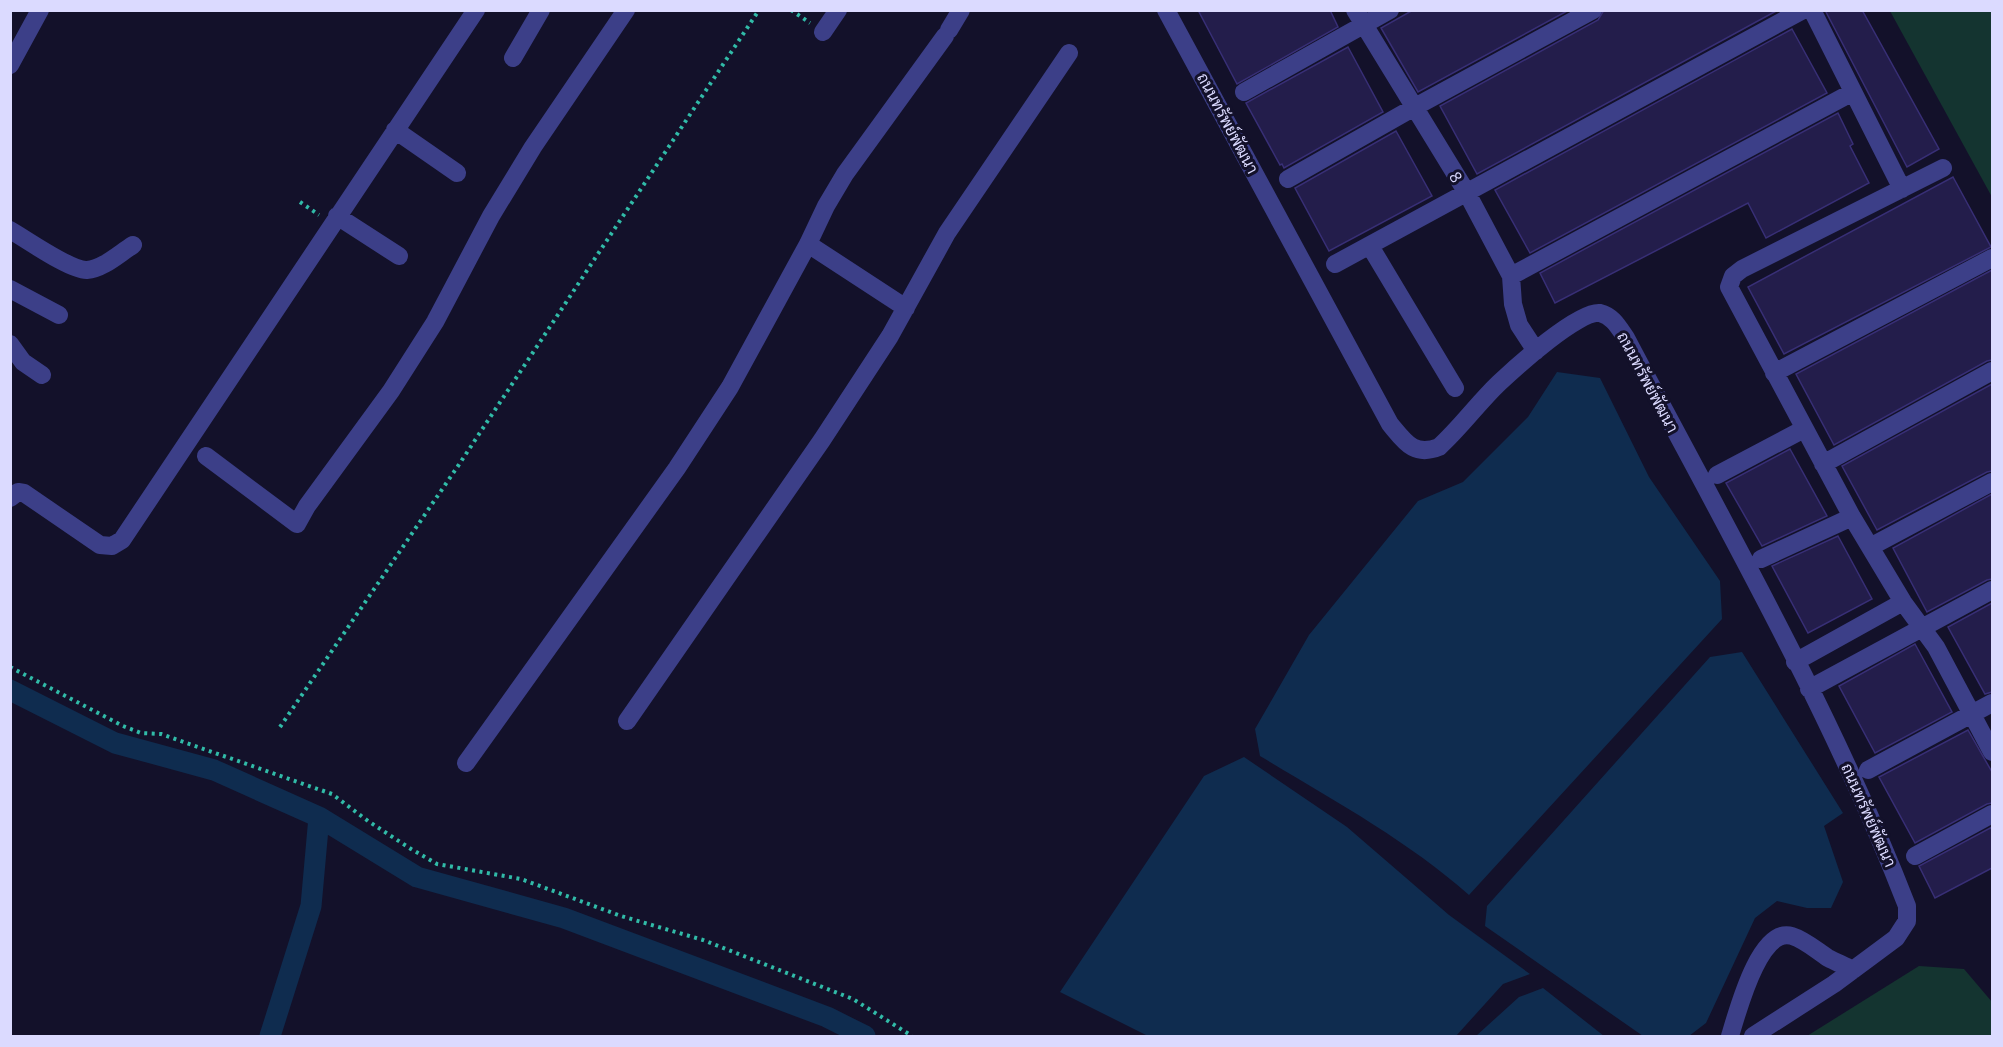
<svg xmlns="http://www.w3.org/2000/svg" width="2003" height="1047" viewBox="0 0 2003 1047" font-family="'Open Sans',Sarabun,sans-serif">
	<style>
		.green { fill: #143430 }
		.water { fill: #0f2c4f }
		.lines { fill: none; stroke-linecap: round; stroke-linejoin: round }
		.canal { stroke: #0f2c4f; stroke-width: 21 }
		.building { fill: #231d4b; stroke: #382f76; stroke-width: 1.5 }
		.path { stroke: #31bba8; stroke-width: 4; stroke-dasharray: 3 4.5; stroke-linecap: butt }
		.minor { stroke: #3c3f88; stroke-width: 18 }
		.labels { text-anchor: middle; stroke-width: 6; stroke-linejoin: round; paint-order: stroke }
		.street-label { font-size: 16px; fill: #dbdaff; stroke: #13112a }
	</style>
	<rect width="100%" height="100%" fill="#13112a"/>
	<!-- green -->
	<path class="green" d="M1890,11H1992V197Z
		M1919,966L1964,969L1992,1002V1036H1807Z"/>
	<!-- water -->
	<path class="water" d="M1557,372L1600,378L1649,477L1720,581L1722,619L1469,895C1407,840 1331,799 1260,756L1255,729L1309,635L1418,501L1463,482L1528,417Z
		M1742,652L1843,813L1824,826L1843,882L1831,908H1807L1777,901L1755,918L1706,1023L1689,1036H1643L1485,926L1487,906L1710,657Z
		M1244,757L1347,827L1449,915L1530,974L1503,984L1456,1036H1148L1060,992L1204,776Z
		M1543,988L1604,1036H1476L1519,997Z"/>
	<g class="lines">
		<!-- canal -->
		<path class="canal" d="M10,690L115,743L214,770L319,817L417,877L564,918L827,1017L865,1036
			M270,1036L311,906L319,817"/>
	</g>
	<!-- building -->
	<path class="building" d="M1198,10H1330L1338,27L1237,84Z
		M1413,10H1569L1418,92L1381,28Z
		M1604,10H1778L1477,174L1440,106L1598,20Z
		M1825,10H1862L1939,149L1907,167Z
		M1792,29L1827,93L1530,253L1495,190Z
		M1348,47L1383,112L1284,168L1282,164L1280,165L1246,103Z
		M1838,113L1853,144L1850,146L1869,183L1766,238L1748,203L1555,303L1540,273Z
		M1396,131L1432,196L1329,251L1295,188Z
		M1953,177L1991,247L1784,354L1748,287Z
		M1992,270V360L1987,361L1834,445L1796,374Z
		M1992,384V471L1987,472L1877,530L1842,466Z
		M1790,449L1827,516L1762,546L1726,483Z
		M1992,494V579L1987,580L1927,612L1893,548Z
		M1838,536L1872,599L1808,633L1772,566Z
		M1992,603V692L1985,694L1948,627Z
		M1915,644L1952,712L1875,753L1839,686Z
		M1968,730L1992,772V803L1987,804L1915,843L1879,777Z
		M1992,827V868L1935,898L1919,866Z"/>
	<g class="lines">
		<!-- path -->
		<path class="path" d="M791,10L810,23
			M300,202L319,215
			M10,667L123,726L141,733L161,734L332,794L368,821L411,849L437,864L521,879L621,916L703,940L853,999L912,1036
			M280,727L458,466L759,10"/>
		<!-- minor -->
		<path class="minor" d="M1166,10L1390,424C1405,442 1414,457 1439,447C1461,427 1478,403 1499,383C1516,367 1579,310 1600,313C1613,316 1619,328 1626,338C1724,524 1831,710 1907,906V921L1896,938L1834,984L1753,1036
			M1355,10L1467,193L1511,276L1513,304L1519,325L1536,351
			M1812,10L1902,189
			M949,30L961,10
			M823,32L838,10
			M513,58L541,10
			M10,65L40,10
			M1244,92L1390,10
			M395,130L457,173
			M1943,168L1742,269L1733,276L1729,287L1852,517L1903,602L1936,647L1992,752
			M1288,179L1413,108L1593,10
			M337,216L399,256
			M10,230C26,239 71,271 87,270C103,269 120,253 133,245
			M808,244L906,308
			M1370,246L1455,388
			M1335,264L1803,10
			M1511,276L1853,92
			M10,289L59,315
			M10,344L23,362L42,375
			M1774,373L1992,258
			M206,456L297,524L307,506L391,391L435,322L491,216L533,147L626,10
			M1823,464L1992,371
			M1717,475L1804,429
			M10,498L18,492L24,493L100,545L112,546L122,540L476,10
			M1870,547L1992,482
			M1761,559L1852,517
			M1795,662L1903,602
			M1809,689L1992,590
			M627,721L822,440L890,336L947,233L1069,53
			M466,763L677,468L730,387L808,244L826,206L845,174L945,36
			M1868,770L1992,703
			M1915,856L1992,814
			M1730,1036C1737,1014 1759,926 1792,936C1805,940 1816,950 1828,958C1836,962 1845,966 1853,970"/>
	</g>
	<g class="labels">
		<!-- street labels -->
		<g class="street-label">
			<text transform="translate(1228 123) rotate(62)" y="6">ถนนทรัพย์พัฒนา</text>
			<text transform="translate(1456 177) rotate(58)" y="6">8</text>
			<text transform="translate(1648 382) rotate(62)" y="6">ถนนทรัพย์พัฒนา</text>
			<text transform="translate(1869 815) rotate(66)" y="6">ถนนทรัพย์พัฒนา</text>
		</g>
	</g>
	<!-- border -->
	<rect width="2003" height="1047" fill="none" stroke="#dbdaff" stroke-width="24"/>
</svg>
